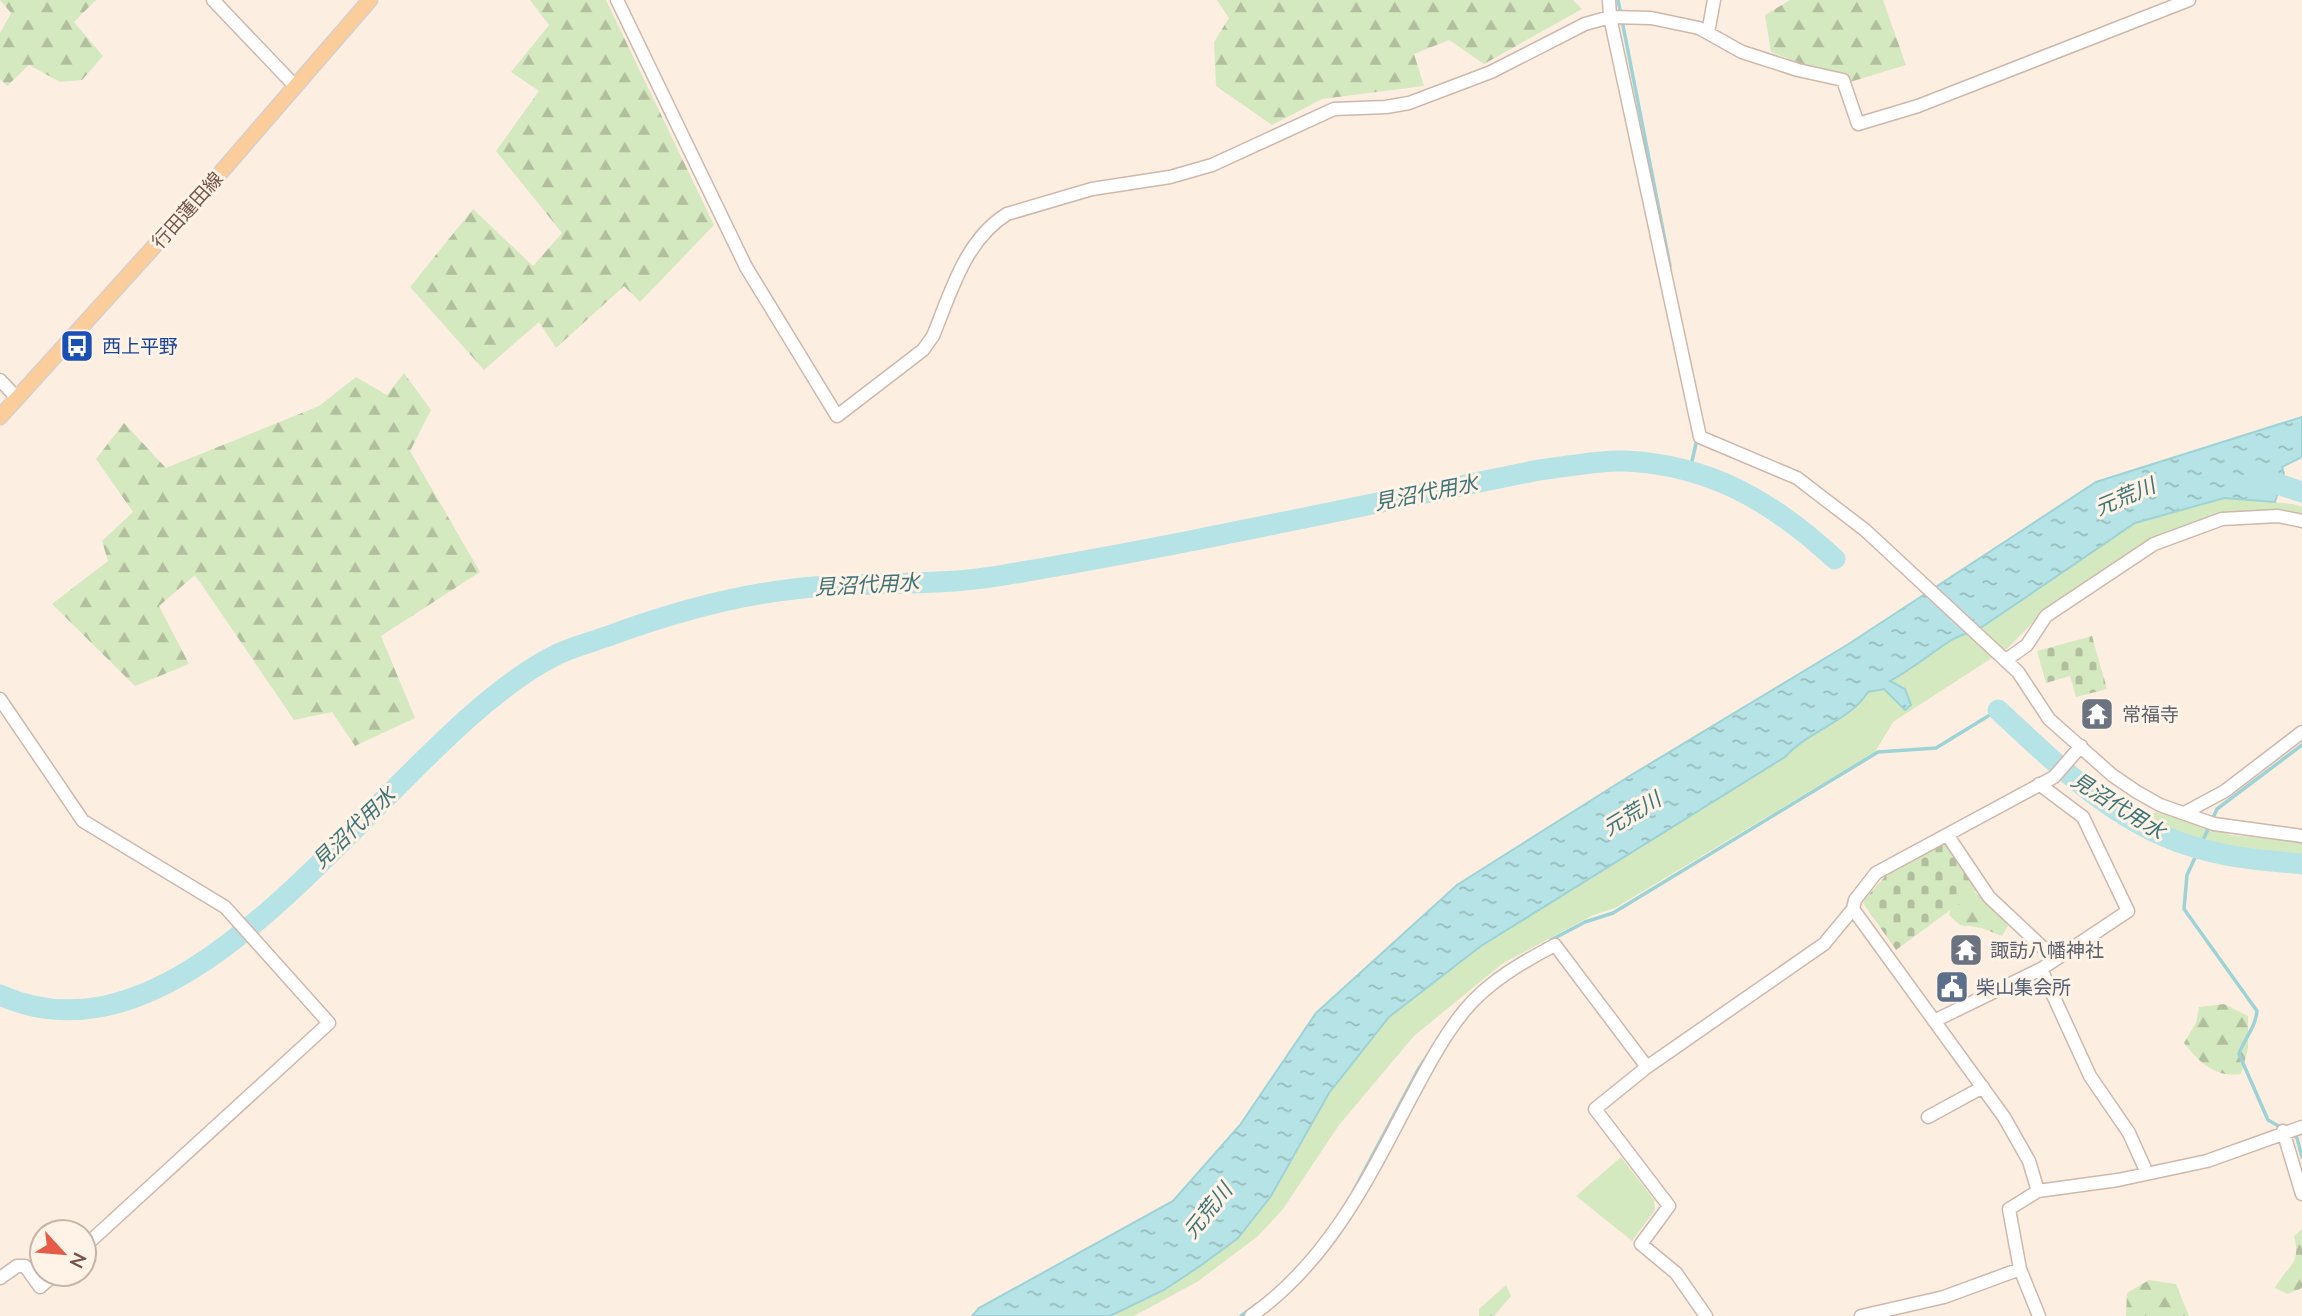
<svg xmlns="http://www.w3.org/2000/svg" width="2302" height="1316" viewBox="0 0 2302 1316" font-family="Mulish,'Noto Sans JP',sans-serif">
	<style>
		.green { fill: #d5e9c0 }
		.forest { fill: url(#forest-firs) }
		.cemetery { fill: url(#cemetery-stones) }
		.water { fill: url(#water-ripples); stroke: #9dd3d6; stroke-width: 2 }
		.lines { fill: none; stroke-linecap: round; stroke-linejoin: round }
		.stream { stroke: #9dd3d6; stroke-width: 3.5 }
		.canal { stroke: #b6e3e5; stroke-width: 12 }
		.river { stroke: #b6e3e5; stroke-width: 21 }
		.minor-casing { stroke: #cfb7ab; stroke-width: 15 }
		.major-casing { stroke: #d8cfcc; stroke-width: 17 }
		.minor { stroke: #fff; stroke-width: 12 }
		.major { stroke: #facd9a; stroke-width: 14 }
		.labels { text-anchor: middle; stroke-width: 6; stroke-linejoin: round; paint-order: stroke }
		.street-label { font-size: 19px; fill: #735348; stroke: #fff3e7 }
		.transit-label { font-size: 19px; fill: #164399; stroke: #fff3e7; text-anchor: start }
		.worship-label { font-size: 19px; fill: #5b616d; stroke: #fff3e7; text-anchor: start }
		.service-label { font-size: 19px; fill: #4e5e75; stroke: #fff3e7; text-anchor: start }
		.water-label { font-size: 21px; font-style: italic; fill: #3c7478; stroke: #fff3e7 }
	</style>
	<defs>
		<pattern id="forest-firs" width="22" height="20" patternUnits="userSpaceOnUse" patternTransform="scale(1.75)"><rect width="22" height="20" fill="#d5e9c0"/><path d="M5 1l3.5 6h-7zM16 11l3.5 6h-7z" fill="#b1bf9e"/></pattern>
		<pattern id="cemetery-stones" width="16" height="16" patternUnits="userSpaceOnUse" patternTransform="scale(1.75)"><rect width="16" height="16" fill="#d5e9c0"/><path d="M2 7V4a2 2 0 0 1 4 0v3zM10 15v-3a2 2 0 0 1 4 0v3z" fill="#b1bf9e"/></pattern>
		<pattern id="water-ripples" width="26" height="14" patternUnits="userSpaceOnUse" patternTransform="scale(1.75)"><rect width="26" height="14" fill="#b6e3e5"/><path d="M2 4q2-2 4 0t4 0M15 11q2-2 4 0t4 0" fill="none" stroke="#98bbbc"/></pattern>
	</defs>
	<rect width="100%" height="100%" fill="#fcefe1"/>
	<!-- green -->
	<path class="green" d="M2224,498L2293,504L2302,507V517L2283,511L2155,540L2041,614L2009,647L1893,722L1875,752L1615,908L1593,915L1502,964L1414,1036L1339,1125L1283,1209L1258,1236L1197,1282L1134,1316H1110L1164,1290L1238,1238L1271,1196L1329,1093L1389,1017L1481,946L1785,757C1808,731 1850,721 1868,692L1884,688L1905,710L1900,689L1890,682C1911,670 1930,655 1950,641C1958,636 1974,631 1985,625L2135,523Z
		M2073,765L2099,788L2147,817L2156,812L2231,835L2302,842V857C2272,853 2240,851 2211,845C2157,833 2113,802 2070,769Z
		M1621,1157L1654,1200L1655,1210L1632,1241L1576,1196Z"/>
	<!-- forest -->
	<path class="forest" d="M0,0H96L74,22L103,56L82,80L60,82L29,65L7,86L0,79V33L11,13Z
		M530,0H606L714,225L640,302L624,286L556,348L539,322L484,370L410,287L473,209L533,266L562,233L496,151L539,91L511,72L549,25Z
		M1217,0H1573L1582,9L1484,64L1449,40L1414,54L1424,86L1322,99L1272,125L1216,86L1214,42L1229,18Z
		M1790,0H1883L1906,65L1850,82L1771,52L1765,15Z
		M404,373L431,410L410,451L480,572L381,636L415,718L355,746L332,712L294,720L195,575L159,606L189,664L135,686L52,604L108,561L102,541L133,512L96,459L124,423L166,468L319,406L356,377L387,395Z
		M1974,892L1989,902L2008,926L2002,936C1995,934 1987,929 1980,928C1963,923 1965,932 1949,915L1953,902Z
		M2224,1004L2248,1016V1049L2241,1074C2215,1078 2199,1062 2184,1043L2196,1023L2199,1007Z
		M2302,1229V1288L2288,1294L2275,1288C2287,1265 2302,1265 2294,1236Z
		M2149,1280L2176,1284L2189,1316H2126L2127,1293Z
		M1506,1285L1511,1296L1494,1316H1479V1309Z"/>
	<!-- cemetery -->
	<path class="cemetery" d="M2092,636L2107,689L2076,697L2070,676L2046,683L2037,651Z
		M1945,843L1951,846L1979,889L1896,950L1863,903L1865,899L1890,871Z"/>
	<!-- water -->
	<path class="water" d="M2302,417V457L2282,467L2284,473L2275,502L2224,498L2135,523L1985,625C1974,632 1959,635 1950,641C1930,654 1912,669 1890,681L1905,689L1911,705L1905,710L1884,689L1868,692C1850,721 1808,731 1785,757L1481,946L1389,1017L1329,1093L1271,1196L1238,1238L1200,1266L1164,1290L1110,1316H972L979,1308L1173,1201L1240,1125L1316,1013L1457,885L1628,777L1847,645L2096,482Z"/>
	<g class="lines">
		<!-- stream -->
		<path class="stream" d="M1618,0L1670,266
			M1690,470L1697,439
			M2212,820L2217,809L2302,745
			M2209,827L2187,875L2184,909L2257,1011C2255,1029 2245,1037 2239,1054L2268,1120L2282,1128
			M1551,940L1585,922L1613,913L1878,752L1936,748L1998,710
			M1494,975L1523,956
			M2292,1134L2297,1138L2302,1157
			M1354,1190L1419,1068L1461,1006
			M1241,1316L1257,1304"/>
		<!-- canal -->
		<path class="canal" d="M993,577L1539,470C1567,467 1597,460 1625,461C1711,465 1773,502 1835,559"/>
		<!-- river -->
		<path class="river" d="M2254,476L2302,492
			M1998,710C2059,766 2118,827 2201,849C2233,858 2268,861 2302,864
			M0,995C204,1086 395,732 558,654C575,646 595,641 614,634C672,613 732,596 794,589C861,581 931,587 998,576C1179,546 1359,506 1539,470C1567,467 1597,460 1625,461C1711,465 1773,502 1835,559"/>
		<defs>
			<path id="minor" d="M213,0L295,86
				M617,0L746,267L837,416L923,350L933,336C951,292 965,240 1007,214L1092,189L1170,177L1212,165L1334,109L1386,107L1409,103L1491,72L1585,24L1610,17L1651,18L1699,28L1742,52L1798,70L1843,80L1858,124L1918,106L2189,0
				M1609,0L1610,17L1700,437L1797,478L1865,530L2018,672L2049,719L2112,775L2137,792L2160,805L2214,824L2302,836
				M1708,33L1714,0
				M0,380L16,397
				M2006,660L2027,645L2046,616L2154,544L2222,519L2278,516L2302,521
				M0,699L83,821L225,907L329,1023L84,1247
				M2186,812L2225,791L2302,732
				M1948,836L1989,897L2055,959
				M1853,909L2004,1117L2029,1161L2038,1191L2009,1209L2020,1269L2039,1316
				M2041,969L2090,1076L2129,1133L2147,1173
				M1934,1021L2041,969L2128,911L2083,817L2039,784
				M1928,1117L1983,1087
				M2283,1131L2302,1194
				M2038,1191L2118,1180L2207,1161L2302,1127
				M0,1278L17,1266H25L40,1287L55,1274
				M1251,1316C1326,1263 1366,1184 1407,1105C1425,1072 1441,1039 1465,1010C1489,981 1523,962 1555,945L1647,1067
				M1706,1316L1676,1273L1641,1244L1669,1206L1595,1109L1647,1067L1824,944L1853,909L1855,900L1876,873L2054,777L2081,746
				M1861,1316L1944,1297L2020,1269"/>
			<path id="major" d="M0,417L216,178L370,0"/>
		</defs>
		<!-- minor casing -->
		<use href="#minor" class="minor-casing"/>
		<!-- major casing -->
		<use href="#major" class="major-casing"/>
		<!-- minor -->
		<use href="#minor" class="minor"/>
		<!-- major -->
		<use href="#major" class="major"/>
	</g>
	<!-- icons -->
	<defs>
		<symbol id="bus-square" viewBox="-11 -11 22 22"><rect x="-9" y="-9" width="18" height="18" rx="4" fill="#1a4fb4" stroke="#fff3e7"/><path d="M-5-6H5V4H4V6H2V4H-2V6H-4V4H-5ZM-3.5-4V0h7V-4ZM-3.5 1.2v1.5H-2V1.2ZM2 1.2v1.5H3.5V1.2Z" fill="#fff"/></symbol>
		<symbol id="temple-square" viewBox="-11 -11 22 22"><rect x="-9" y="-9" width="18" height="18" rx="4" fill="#6b7280" stroke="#fff3e7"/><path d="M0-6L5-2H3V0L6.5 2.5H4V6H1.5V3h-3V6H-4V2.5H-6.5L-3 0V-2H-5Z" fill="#fff"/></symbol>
		<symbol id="civic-square" viewBox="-11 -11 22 22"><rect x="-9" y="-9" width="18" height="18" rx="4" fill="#5c6f8a" stroke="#fff3e7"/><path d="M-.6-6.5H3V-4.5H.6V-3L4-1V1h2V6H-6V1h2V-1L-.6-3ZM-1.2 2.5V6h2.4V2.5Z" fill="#fff"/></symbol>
	</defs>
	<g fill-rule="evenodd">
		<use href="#bus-square" x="58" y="327" width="38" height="38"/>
		<use href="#temple-square" x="2078" y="695" width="38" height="38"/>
		<use href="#temple-square" x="1947" y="931" width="38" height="38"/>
		<use href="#civic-square" x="1933" y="968" width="38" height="38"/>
	</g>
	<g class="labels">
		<!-- street labels -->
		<g class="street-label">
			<text transform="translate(187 210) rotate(-48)" y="7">行田蓮田線</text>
		</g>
		<!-- transit labels -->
		<g class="transit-label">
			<text x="102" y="353">西上平野</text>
		</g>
		<!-- worship labels -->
		<g class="worship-label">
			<text x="2122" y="721">常福寺</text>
			<text x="1990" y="957">諏訪八幡神社</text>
		</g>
		<!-- service labels -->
		<g class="service-label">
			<text x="1976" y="994">柴山集会所</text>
		</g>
		<!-- water labels -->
		<g class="water-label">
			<text transform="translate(1426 493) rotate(-11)" y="7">見沼代用水</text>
			<text transform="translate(2125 497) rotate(-23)" y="7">元荒川</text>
			<text transform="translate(867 585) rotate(-3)" y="7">見沼代用水</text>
			<text transform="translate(2118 806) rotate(32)" y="7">見沼代用水</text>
			<text transform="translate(1632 814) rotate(-31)" y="7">元荒川</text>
			<text transform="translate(354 828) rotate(-44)" y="7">見沼代用水</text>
			<text transform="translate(1208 1211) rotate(-51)" y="7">元荒川</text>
		</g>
	</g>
	<!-- north arrow -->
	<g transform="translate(63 1253) rotate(116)"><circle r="33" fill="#fff3e7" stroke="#c7b3a7" stroke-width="2"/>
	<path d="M0-5L12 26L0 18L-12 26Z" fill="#e55b47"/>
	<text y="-10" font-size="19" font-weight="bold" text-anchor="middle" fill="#735348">N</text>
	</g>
</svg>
